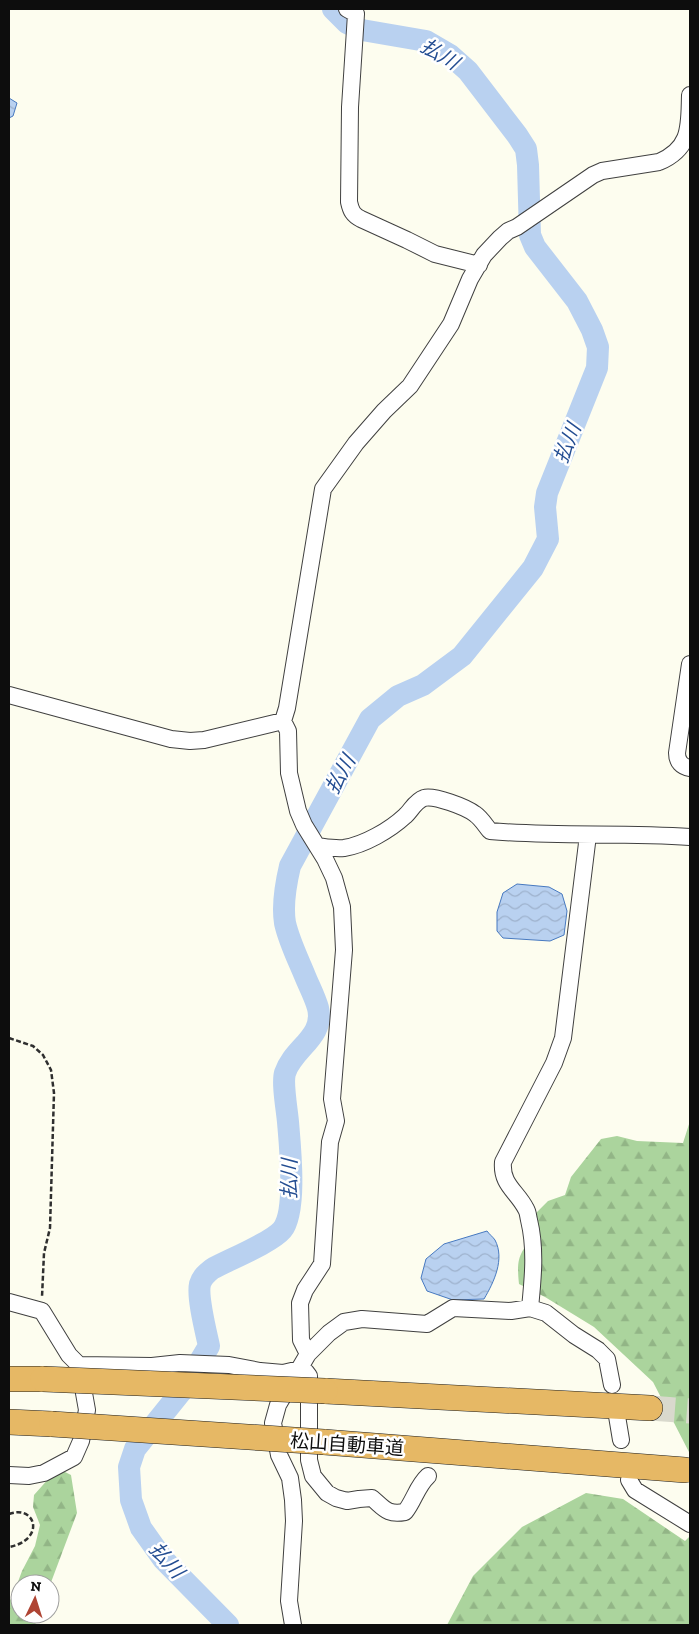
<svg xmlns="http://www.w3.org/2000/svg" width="699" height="1634" viewBox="0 0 699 1634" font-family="'Zilla Slab','Noto Sans JP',serif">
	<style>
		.forest { fill: url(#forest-firs) }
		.water { fill: url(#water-waves); stroke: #4779c0 }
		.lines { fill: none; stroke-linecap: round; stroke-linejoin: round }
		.river { stroke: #b9d1f0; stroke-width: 22 }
		.highway-tunnel { stroke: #d9d9cd; stroke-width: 25; stroke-dasharray: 25 12; stroke-linecap: butt }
		.minor-casing { stroke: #404040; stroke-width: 18 }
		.highway-casing { stroke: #1e1e1e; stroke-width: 26 }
		.path { stroke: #2f2f2f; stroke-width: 2.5; stroke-dasharray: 5 2.5; stroke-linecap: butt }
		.minor { stroke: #fff; stroke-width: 16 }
		.highway { stroke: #e6b865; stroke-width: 25 }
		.highway-bridge-casing { stroke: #1e1e1e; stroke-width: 26; stroke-linecap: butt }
		.highway-bridge { stroke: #e6b865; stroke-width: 25 }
		.labels { text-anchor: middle; stroke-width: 5; stroke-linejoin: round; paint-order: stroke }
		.street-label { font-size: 19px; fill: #0d0d0d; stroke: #fff }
		.water-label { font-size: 20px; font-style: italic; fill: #234d92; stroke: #fff }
	</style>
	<defs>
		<pattern id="forest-firs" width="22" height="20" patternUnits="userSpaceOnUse" patternTransform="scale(1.25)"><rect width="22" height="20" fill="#abd49d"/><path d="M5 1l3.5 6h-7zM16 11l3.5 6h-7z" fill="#92b586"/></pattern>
		<pattern id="water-waves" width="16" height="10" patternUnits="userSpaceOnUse" patternTransform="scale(1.25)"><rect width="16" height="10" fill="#b9d1f0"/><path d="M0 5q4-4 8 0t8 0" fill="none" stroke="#9eb2cd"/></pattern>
	</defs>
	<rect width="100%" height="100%" fill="#fdfdef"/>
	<!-- forest -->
	<path class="forest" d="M690,1121V1454L653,1382L594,1327L545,1297L519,1284C516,1256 520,1253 537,1232L535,1214L548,1201L565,1195L571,1177L601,1139L617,1136L637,1141L683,1143Z
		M63,1471L71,1475L77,1513L50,1585L20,1584V1614H39L35,1625H9V1601L12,1598L22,1571L35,1546L40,1525L33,1507L34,1495L50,1477Z
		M586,1493L623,1499L685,1541L690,1536V1625H447L473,1576L522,1527Z"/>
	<!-- water -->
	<path class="water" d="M9,98L17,103L13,116L9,118Z
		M517,884L549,887L562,894L567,911L564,935L550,941L503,938L497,931V912L503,893Z
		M487,1231C489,1234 493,1237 495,1240C505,1259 494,1282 484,1299L453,1300L427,1291L421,1278L426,1259L444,1244Z"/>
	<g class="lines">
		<!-- river -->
		<path class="river" d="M228,1625L163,1559L141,1528L131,1500L129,1467L135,1449L184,1388L209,1346C206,1332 197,1297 200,1284C202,1277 207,1273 212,1269C228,1260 271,1243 282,1230C297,1212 290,1146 288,1122C287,1110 282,1083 285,1073C293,1048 325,1037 318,1008C315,997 309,986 305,976C298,959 289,941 285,923C282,905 286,883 290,866L370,719L398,696L423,685L462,656L533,568L548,539L545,507L547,493L597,368L598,347L592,330L577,301L535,247L530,235L528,165L526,149L517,135L468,71L450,55L426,41L362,30L347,23L333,9"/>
		<!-- highway-tunnel -->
		<path class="highway-tunnel" d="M650,1408L690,1411"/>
		<defs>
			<path id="minor" d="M347,9L356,14L350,107L349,202C351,211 353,215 361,219L407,240L435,254L479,265
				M690,664L677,753C677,762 682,767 690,768
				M9,695L171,739L190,741L204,740L283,721L287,708L323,489L356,443L384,411L410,386L451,324L470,279L484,255L500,238L508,231L517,227L593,175L602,171L659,162C692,148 689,125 690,95
				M283,721L288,731L289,773L298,811L304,825L325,859L334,878L342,907L344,950L332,1099L336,1121L330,1142L322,1264L305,1290L300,1303L301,1340L308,1354L278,1405L273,1423L279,1455L290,1478L293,1500L294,1521L289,1601L293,1625
				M317,846C325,847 335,849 344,848C364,845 390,830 405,816C411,811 415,801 424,798C434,795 466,807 475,814C481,818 485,825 490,831C557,837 624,832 690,837
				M9,1302L42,1311L69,1355L79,1365L87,1410L81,1441L74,1457L44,1473L29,1476L9,1475
				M530,1308C533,1278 536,1249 529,1220C528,1216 528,1212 526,1209C517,1191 501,1185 503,1162L554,1063L563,1038L588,835
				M308,1354L329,1333L344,1322L362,1319L427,1324L453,1308L511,1311L530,1308L546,1313L574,1335L598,1350L607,1359L612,1385
				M79,1365L152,1366L180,1363L229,1365L260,1371L283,1373L300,1369L306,1372L309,1376V1460L313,1476L327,1493L336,1498L347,1501L359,1499L372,1498C385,1509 387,1515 405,1512C414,1501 417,1486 428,1476
				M617,1416L621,1440
				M629,1480L635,1490L690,1524"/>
			<path id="highway" d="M9,1379H43
				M325,1391L650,1408
				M9,1422L52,1424
				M324,1442L685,1470"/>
		</defs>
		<!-- minor casing -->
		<use href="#minor" class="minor-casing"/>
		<!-- highway casing -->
		<use href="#highway" class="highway-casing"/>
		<!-- path -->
		<path class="path" d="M9,1038L33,1046L43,1055L51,1070L54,1093L50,1228L44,1253L42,1297
			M9,1514C36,1504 46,1540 9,1547"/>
		<!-- minor -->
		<use href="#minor" class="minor"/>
		<!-- highway -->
		<use href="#highway" class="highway"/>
		<defs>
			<path id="highway-bridge" d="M43,1379L325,1391
				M52,1424L324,1442"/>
		</defs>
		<!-- highway-bridge casing -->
		<use href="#highway-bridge" class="highway-bridge-casing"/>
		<!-- highway-bridge -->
		<use href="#highway-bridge" class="highway-bridge"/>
	</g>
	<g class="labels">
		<!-- street labels -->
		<g class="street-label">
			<text transform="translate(347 1444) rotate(4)" y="7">松山自動車道</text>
		</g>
		<!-- water labels -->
		<g class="water-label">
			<text transform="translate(440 54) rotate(31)" y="7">払川</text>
			<text transform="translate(567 443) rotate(-68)" y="7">払川</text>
			<text transform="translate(340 774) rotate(-61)" y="7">払川</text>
			<text transform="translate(289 1179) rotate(-89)" y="7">払川</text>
			<text transform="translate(167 1560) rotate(49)" y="7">払川</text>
		</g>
	</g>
	<!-- border -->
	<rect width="699" height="1634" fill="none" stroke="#0d0d0d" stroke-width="20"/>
	<!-- north arrow -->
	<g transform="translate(35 1599) rotate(4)"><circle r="24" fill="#ffffff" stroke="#9e9e9e"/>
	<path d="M0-4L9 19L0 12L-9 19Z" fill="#af4433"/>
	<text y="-8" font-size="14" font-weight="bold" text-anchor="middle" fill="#0d0d0d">N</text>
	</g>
</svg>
